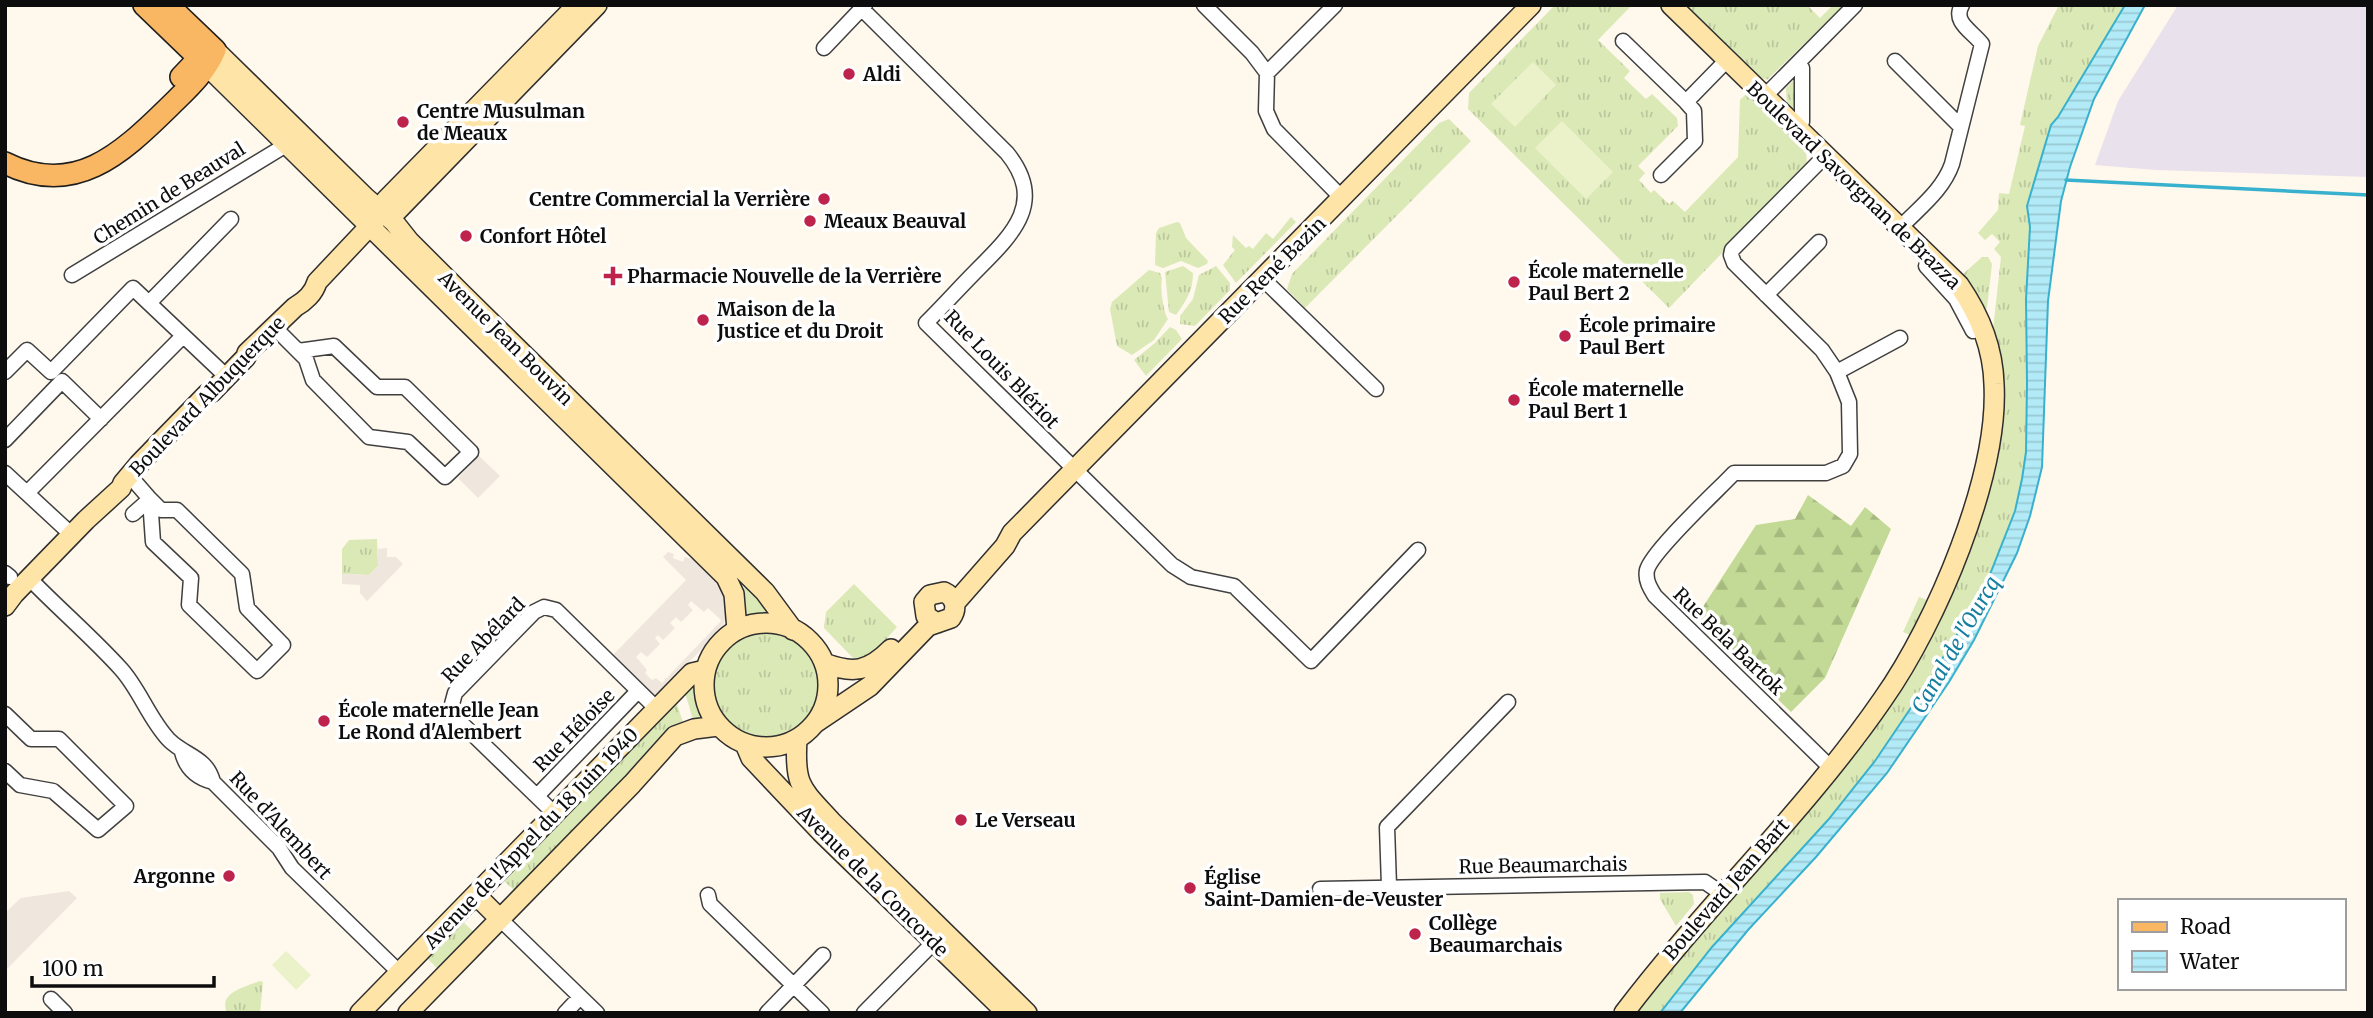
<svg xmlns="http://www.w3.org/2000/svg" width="2373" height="1018" viewBox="0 0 2373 1018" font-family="Merriweather,serif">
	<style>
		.industrial { fill: #e9e1ec }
		.grass { fill: url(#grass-tufts) }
		.forest { fill: url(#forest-firs) }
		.garden { fill: #dbe9b7 }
		.pitch { fill: #ebf1c9 }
		.plaza { fill: #efe6dd; fill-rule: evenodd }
		.water { fill: url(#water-rules); stroke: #38b1ce; stroke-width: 2 }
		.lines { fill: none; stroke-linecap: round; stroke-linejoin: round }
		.stream { stroke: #38b1ce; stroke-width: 3.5 }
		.street-casing { stroke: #404040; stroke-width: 17 }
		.secondary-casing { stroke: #2f2f2f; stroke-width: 22 }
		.primary-casing { stroke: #1e1e1e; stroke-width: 24 }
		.street { stroke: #fff; stroke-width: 14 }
		.secondary { stroke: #ffe4a8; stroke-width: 19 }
		.primary { stroke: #f9b663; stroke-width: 21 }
		.poi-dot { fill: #be244b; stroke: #fff; stroke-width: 2.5 }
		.labels { text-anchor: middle; stroke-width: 7; stroke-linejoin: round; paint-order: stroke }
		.poi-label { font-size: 19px; font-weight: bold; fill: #0d0d0d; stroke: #fff; text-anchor: start }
		.street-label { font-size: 19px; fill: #0d0d0d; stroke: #fff }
		.water-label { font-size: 21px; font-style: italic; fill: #157fa0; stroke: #fff }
	</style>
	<defs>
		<pattern id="grass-tufts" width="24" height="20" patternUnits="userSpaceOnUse" patternTransform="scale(1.75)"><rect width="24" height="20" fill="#dbe9b7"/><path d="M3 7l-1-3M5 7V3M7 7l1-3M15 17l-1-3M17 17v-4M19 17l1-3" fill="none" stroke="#bbc79c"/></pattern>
		<pattern id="forest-firs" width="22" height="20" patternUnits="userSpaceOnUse" patternTransform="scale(1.75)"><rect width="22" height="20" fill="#c3da96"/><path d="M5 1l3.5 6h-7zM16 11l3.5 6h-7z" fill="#a6ba80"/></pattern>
		<pattern id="water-rules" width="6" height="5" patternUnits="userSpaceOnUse" patternTransform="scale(1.75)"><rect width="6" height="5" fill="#b2ebf7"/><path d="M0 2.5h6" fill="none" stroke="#98c8d3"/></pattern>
	</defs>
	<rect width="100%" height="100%" fill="#fff8ed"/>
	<!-- industrial -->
	<path class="industrial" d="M2178,5H2368V177L2156,170L2095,165L2118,101Z"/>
	<!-- grass -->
	<path class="grass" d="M1555,5H1632L1598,40L1630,71L1624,78L1646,99L1652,94L1677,118L1678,126L1638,166L1645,173L1639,180L1651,193L1654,190L1669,204L1673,201L1685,212L1738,157L1740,100L1747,93L1806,151L1807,165L1669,308L1468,109L1469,93Z
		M1686,5H1807L1820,18L1833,5H1844L1767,80L1757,76Z
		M2059,5H2125L2058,117L2051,125L2027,206L2030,227L2026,299L2027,383L2026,452L2022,479L2015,511L1983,592L1925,687L1875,761L1828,820L1712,947L1660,1013H1631L1751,878L1747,873L1817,799L1863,744H1865L1872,732L1870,729L1959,567L2000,363L1993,329L2001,257L1994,249L2000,242L1992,234L1985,240L1978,233L1998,210L1999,193L2009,194L2025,126L2020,125L2038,46Z
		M1799,75V116L1787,105L1786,88Z
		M1449,119L1471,141L1305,308L1287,289L1292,274L1439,123Z
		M1291,217L1296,222L1236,283L1223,265L1235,250L1232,247L1233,235L1246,248L1249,246L1253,249L1266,233L1273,239Z
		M1177,222L1180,223L1186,238L1208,261L1207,264L1198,268L1181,261L1163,268L1155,265L1156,233L1159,228Z
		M1982,257H1988L1992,264L1987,308L1983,310L1962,275Z
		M1183,266L1193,273C1193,291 1186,301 1176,315L1169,312L1165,272Z
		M1216,266L1230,283V290L1195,326L1180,324V316L1193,299L1199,275Z
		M1149,270L1160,273L1162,278C1160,286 1163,312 1168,319L1154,340L1132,355L1117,346L1110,309L1112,302Z
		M1170,327L1176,330L1182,339L1146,376L1134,360L1155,343Z
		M377,539L378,566L369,575L342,574V549L349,540Z
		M854,584L897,627C885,640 872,659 853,658L824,628L826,612Z
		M1919,597L1927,600L1910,635L1903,632Z
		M711 686a54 54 0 1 1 108 0a54 54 0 1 1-108 0Z
		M696,682L704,719L694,723L686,696L681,690Z
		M675,698L684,725L516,892L501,878Z
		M1689,892L1693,895L1694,904L1676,926L1660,899V893Z
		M460,919L476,934L440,971L425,956Z
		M260,981L263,982L260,1013H227C218,992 245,987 260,981Z"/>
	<!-- forest -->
	<path class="forest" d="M1808,495L1851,526L1865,507L1891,529L1825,678L1791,712L1695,619L1756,525L1795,519Z"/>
	<!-- garden -->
	<path class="garden" d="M748,585L773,617L744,621L739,593Z"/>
	<!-- pitch -->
	<path class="pitch" d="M1533,62L1556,85L1515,127L1491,104Z
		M1562,121L1613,172L1586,199L1535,148Z
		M286,951L311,975L296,990L272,965Z"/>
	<!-- plaza -->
	<path class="plaza" d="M479,456L500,476L478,498L458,478Z
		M387,548V557H396L403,564L367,601L360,593V585L342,584V574L369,575L378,566V549Z
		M668,552L674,554L673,558L683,562L685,557L700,561L727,591V616L721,629L669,683L670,685L661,694L654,697L612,656L686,580L663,557ZM691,601L704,612L708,608L721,620L720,622L662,683L656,678L652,680L645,673L647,670L636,657L641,652L647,657L660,644L655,638L658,635L663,640L675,628L670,623L676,617L681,622L693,610L688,605Z
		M69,891L77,898L5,971V914L10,908L21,898Z"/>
	<!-- water -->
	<path class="water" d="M2125,5H2145L2094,99L2070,167L2061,201L2048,301L2042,467L2030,516L2017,553L1974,640L1949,682L1887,773L1816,857L1748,930L1680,1013H1660L1712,947L1828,820L1875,761L1925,687L1983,592L2015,511L2022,479L2026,452L2027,383L2026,299L2030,227L2027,206L2051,125L2058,117Z"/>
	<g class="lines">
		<!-- stream -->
		<path class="stream" d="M2066,180L2368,195"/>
		<defs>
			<path id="street" d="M1204,5L1252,53L1267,73L1266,111L1274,129L1342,198
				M862,9L1007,153C1046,201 1014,233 979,268C961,286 944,305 926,323L1172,565L1191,577L1234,586L1311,661L1418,550
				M1623,41L1686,102
				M824,48L865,5
				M1895,61L1961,127
				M1267,73L1335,5
				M1764,97L1855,5
				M1797,128L1802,122V68L1798,63
				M1825,156L1732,250L1731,255L1734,263L1822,350L1837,372L1849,402L1850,454L1843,466L1826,473H1734C1717,491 1652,551 1647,570C1645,580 1650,588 1655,596L1831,768
				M1661,175L1695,141L1694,111L1686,102L1727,60
				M1901,227C1920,207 1943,190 1952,164L1982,44C1972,31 1952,22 1962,5
				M1926,266L1956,299L1973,331
				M72,275L286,145
				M1263,279L1376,389
				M1766,295L1819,242
				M149,303L231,219
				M275,328L306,359L313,380L369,437L408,442L445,477L471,452L405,387H377L334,346L298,351
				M5,372L27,350L51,372L133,288L227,377
				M1837,372L1900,338
				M5,440L62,381L101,419
				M5,473L72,535
				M130,476L150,499L133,514
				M28,492L183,336
				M150,499L161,510H177L242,574L247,608L283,645L257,671L189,605L191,578L153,542Z
				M5,573L10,577
				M29,578C59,609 92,637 121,669C140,690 149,719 169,740C185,756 207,757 213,782L279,848L292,868L400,973
				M5,714L31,739H59L126,806L98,830L53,791L20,785L5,771
				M182,752C186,768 197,778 213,782
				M537,796L638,691
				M554,813L457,719L451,708L455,693L534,612L544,607L556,610L657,709
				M1389,886L1387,827L1508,702
				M1320,889L1705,882L1721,893
				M708,895L710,904L822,1013
				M500,919L597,1013
				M51,999L65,1013
				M565,1013L580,997
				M767,1013L823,955
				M864,1013L939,937"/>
			<path id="secondary" d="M383,212L397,211L597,5
				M955,603L1005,546L1012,533L1531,5
				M5,606L14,594L86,520L121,488L123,483L139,464L207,394L212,392L246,357L247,353L295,307C304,302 314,293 317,282L383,212L386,200L577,5
				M704 685a62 62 0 1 1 124 0a62 62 0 1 1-124 0Z
				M737,630L734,594L726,577L199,58L215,50L366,198L394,222L409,241L463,295L765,592L793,630
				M824,663C853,674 868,672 891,649
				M815,723L870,686L928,626L951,618C958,608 955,597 944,592L930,595L924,602L926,616L937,623
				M797,739C794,786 801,788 831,821L1027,1013
				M745,744L751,758L821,832L1007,1013
				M476,895L500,919
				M360,1013L692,673L705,670
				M408,1013L632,784L675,736L694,729L718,726
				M1624,1013C1706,905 1806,811 1883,699C1936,624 1999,476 1994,384C1993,348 1979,314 1959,285L1671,5"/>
			<path id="primary" d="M144,5L199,58L181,77
				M5,163C74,198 121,154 168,108C186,90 205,74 215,50L168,5"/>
		</defs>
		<!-- street casing -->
		<use href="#street" class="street-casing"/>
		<!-- secondary casing -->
		<use href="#secondary" class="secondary-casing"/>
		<!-- primary casing -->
		<use href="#primary" class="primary-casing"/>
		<!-- street -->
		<use href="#street" class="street"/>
		<!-- secondary -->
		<use href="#secondary" class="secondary"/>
		<!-- primary -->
		<use href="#primary" class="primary"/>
	</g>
	<!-- markers -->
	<g class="poi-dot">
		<circle cx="849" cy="74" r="7"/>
		<circle cx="403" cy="122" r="7"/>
		<circle cx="824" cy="199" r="7"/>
		<circle cx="810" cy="221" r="7"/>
		<circle cx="466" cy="236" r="7"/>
		<path d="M609.5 265.5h7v7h7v7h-7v7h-7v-7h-7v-7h7z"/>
		<circle cx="1514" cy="282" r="7"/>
		<circle cx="703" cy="320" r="7"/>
		<circle cx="1565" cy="336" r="7"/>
		<circle cx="1514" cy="400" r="7"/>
		<circle cx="324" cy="721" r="7"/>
		<circle cx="961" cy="820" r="7"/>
		<circle cx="229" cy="876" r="7"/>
		<circle cx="1190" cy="888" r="7"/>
		<circle cx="1415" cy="934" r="7"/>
	</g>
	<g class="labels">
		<!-- poi labels -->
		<g class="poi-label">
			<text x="863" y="81">Aldi</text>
			<text x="417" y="118">Centre Musulman<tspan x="417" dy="22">de Meaux</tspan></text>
			<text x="810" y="206" text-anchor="end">Centre Commercial la Verrière</text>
			<text x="824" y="228">Meaux Beauval</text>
			<text x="480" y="243">Confort Hôtel</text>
			<text x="1528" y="278">École maternelle<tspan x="1528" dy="22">Paul Bert 2</tspan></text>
			<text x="627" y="283">Pharmacie Nouvelle de la Verrière</text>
			<text x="717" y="316">Maison de la<tspan x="717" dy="22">Justice et du Droit</tspan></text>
			<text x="1579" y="332">École primaire<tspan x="1579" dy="22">Paul Bert</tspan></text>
			<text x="1528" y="396">École maternelle<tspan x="1528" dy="22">Paul Bert 1</tspan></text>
			<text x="338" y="717">École maternelle Jean<tspan x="338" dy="22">Le Rond d'Alembert</tspan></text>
			<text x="975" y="827">Le Verseau</text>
			<text x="215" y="883" text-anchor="end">Argonne</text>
			<text x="1204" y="884">Église<tspan x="1204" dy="22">Saint-Damien-de-Veuster</tspan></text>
			<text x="1429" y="930">Collège<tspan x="1429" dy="22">Beaumarchais</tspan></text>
		</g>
		<!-- street labels -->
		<g class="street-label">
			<text transform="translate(1854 185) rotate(44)" y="7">Boulevard Savorgnan de Brazza</text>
			<text transform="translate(169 193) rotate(-32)" y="7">Chemin de Beauval</text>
			<text transform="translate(1272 270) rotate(-45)" y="7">Rue René Bazin</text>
			<text transform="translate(506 338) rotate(45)" y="7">Avenue Jean Bouvin</text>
			<text transform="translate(1002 369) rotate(46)" y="7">Rue Louis Blériot</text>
			<text transform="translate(207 396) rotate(-46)" y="7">Boulevard Albuquerque</text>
			<text transform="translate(483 640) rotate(-46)" y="7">Rue Abélard</text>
			<text transform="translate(1729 641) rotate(44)" y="7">Rue Bela Bartok</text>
			<text transform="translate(574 730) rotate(-46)" y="7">Rue Héloise</text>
			<text transform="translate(281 825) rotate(47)" y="7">Rue d'Alembert</text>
			<text transform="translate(531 838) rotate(-46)" y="7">Avenue de l'Appel du 18 Juin 1940</text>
			<text transform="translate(1543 865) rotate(-1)" y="7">Rue Beaumarchais</text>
			<text transform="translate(873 881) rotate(45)" y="7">Avenue de la Concorde</text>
			<text transform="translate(1726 889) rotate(-49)" y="7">Boulevard Jean Bart</text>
		</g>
		<!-- water labels -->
		<g class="water-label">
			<text transform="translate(1956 645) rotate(-60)" y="7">Canal de l'Ourcq</text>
		</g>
	</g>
	<!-- border -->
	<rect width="2373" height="1018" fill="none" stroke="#0d0d0d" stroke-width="14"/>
	<!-- legend -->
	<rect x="2118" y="899" width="228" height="91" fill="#ffffff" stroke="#9e9e9e" stroke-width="2"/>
	<rect x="2132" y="922" width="35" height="10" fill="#f9b663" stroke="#9e9e9e" stroke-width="2"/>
	<text x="2180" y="934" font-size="21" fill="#0d0d0d">Road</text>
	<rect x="2132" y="951" width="35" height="21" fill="url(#water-rules)" stroke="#9e9e9e" stroke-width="2"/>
	<text x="2180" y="969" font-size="21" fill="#0d0d0d">Water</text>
	<!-- scale -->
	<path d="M32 976v10h182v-10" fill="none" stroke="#0d0d0d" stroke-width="3.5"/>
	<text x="42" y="976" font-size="21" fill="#0d0d0d" stroke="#ffffff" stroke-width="5" paint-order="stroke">100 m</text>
</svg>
